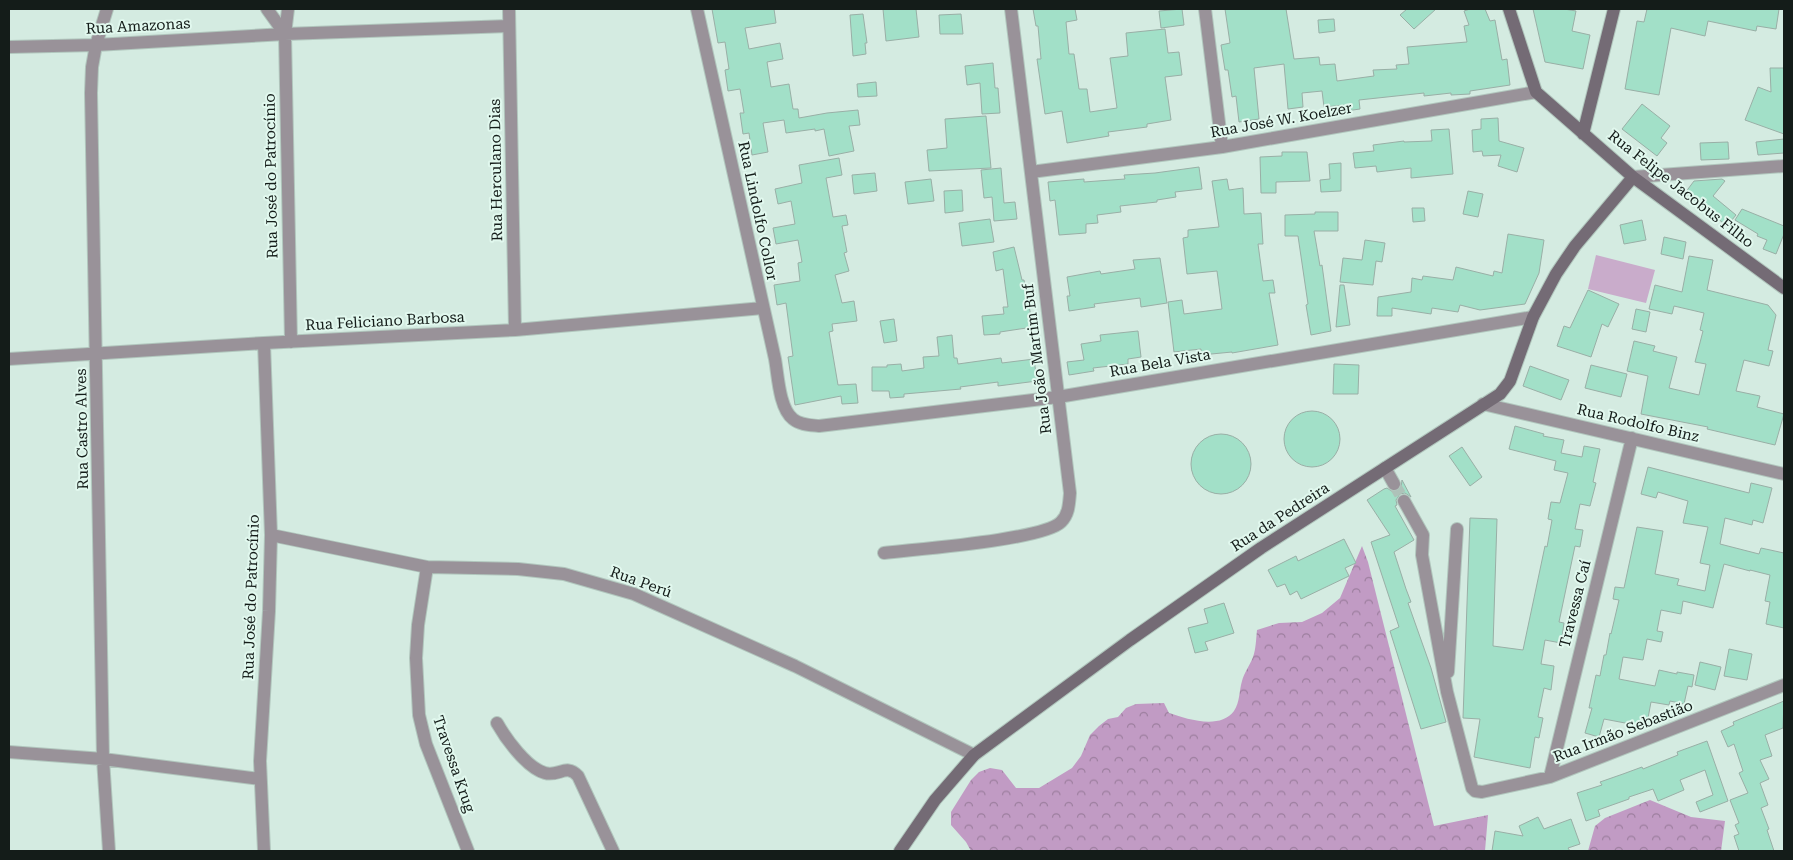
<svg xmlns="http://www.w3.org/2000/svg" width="1793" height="860" viewBox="0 0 1793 860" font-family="'Roboto Serif',serif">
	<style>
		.grass { fill: #c9accb }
		.forest { fill: url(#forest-crowns) }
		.building { fill: #a2e0c8; stroke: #99afa6 }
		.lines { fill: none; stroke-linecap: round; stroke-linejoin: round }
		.street-tunnel { stroke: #aec2b9; stroke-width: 12; stroke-dasharray: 12 6; stroke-linecap: butt }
		.street-casing { stroke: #b1c6bd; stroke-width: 14 }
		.secondary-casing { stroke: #b1c6bd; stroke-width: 14 }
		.street { stroke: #999299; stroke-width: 12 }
		.secondary { stroke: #746b75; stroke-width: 12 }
		.labels { text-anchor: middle; stroke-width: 4; stroke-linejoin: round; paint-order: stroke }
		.street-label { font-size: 15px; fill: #141c19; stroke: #e1f8ee }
	</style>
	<defs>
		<pattern id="forest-crowns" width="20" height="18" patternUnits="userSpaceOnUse" patternTransform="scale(1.25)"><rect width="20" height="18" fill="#c19bc4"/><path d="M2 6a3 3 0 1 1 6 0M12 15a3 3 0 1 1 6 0" fill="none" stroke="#9c7e9e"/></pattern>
	</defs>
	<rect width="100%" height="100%" fill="#d4ebe1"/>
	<!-- grass -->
	<path class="grass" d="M1596,255L1655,270L1646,303L1588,289Z"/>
	<!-- forest -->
	<path class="forest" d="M1362,546L1368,562L1434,826L1488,815L1485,851H971L966,842L951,825V812L971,780L979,772L990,768L1002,770L1016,788H1039L1072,768L1081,756L1090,735L1099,726L1108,719L1118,717L1126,708L1136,704L1164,703L1169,713C1187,719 1220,730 1234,711C1240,702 1239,691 1242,681C1244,673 1250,665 1253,657C1256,649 1256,639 1257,630L1279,623L1302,622L1322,613L1340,598Z
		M1650,800L1691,817L1725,821L1721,851H1588L1595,826L1605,818Z"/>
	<!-- building -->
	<path class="building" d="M712,9H774L776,23L745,28L749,49L780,43L783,59L767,62L771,87L789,84L793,109H798L799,118L827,113L858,110L860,125L849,126L854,151L829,156L824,129L815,131V129L786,133L784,120L763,123L768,152L752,155L749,133L743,134L740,113H744L740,89L728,91L725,70L729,69L725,42L718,43Z
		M883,9H916L919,37L886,41Z
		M1033,9H1075L1077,20L1066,22L1069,54H1074L1079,89H1087L1090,112L1117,108L1110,58L1128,56L1126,33L1165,29L1168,53L1179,52L1182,75L1165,77L1171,120L1147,124V127L1108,132L1109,136L1067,143L1062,111L1045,114L1037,59H1041L1038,26H1036Z
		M1182,9L1184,25L1161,28L1159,11Z
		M1225,9H1286L1294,59L1319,57L1320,65L1335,64L1337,81L1374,76L1373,70L1397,69L1396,65L1409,64L1407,47L1467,42L1464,26L1469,25L1464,11L1470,9H1485L1490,21L1495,20L1502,60L1507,59L1510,85L1470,91V94L1451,95V93L1424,96V93L1359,100L1360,109L1346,111V105L1324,107L1322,91L1302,93L1303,107L1288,109L1284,64L1254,68L1259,119L1239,122L1236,96L1232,97L1228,70H1225L1221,45L1230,43Z
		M1407,9H1436L1414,29L1400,15Z
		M1533,9H1564L1576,11L1572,31L1590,35L1583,69L1545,62Z
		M1647,9H1779L1776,29L1757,26L1756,31L1708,21L1705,36L1671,28L1659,95L1625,89L1637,21L1644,22Z
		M863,14L867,43H865L866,54L853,56L850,15Z
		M961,14L963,34H940L939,15Z
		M1334,19L1335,31L1319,33L1318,20Z
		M993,63L995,88H998L1000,113L982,114L980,83L967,85L965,66Z
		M1770,68H1784V134L1745,120L1758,87L1771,92Z
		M876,82L877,96L858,97L857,84Z
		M1642,104L1670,126L1661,138L1667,143L1657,156L1622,129Z
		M986,116L991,168L929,171L927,150L947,148L945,119Z
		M1498,118L1499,141L1524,148L1517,172L1498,166L1501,155L1483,156L1482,151L1473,152L1472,130L1481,129V119Z
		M1449,129L1453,174L1411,178V168L1377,172L1376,166L1355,168L1353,153L1374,151L1373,145L1404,141V142L1432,141L1431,130Z
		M1784,139V153L1758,155L1756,142Z
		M1728,142L1729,159L1701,160L1700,143Z
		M1282,152H1307L1310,181L1276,182V193H1261L1260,157L1282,156Z
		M839,158L842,175L826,178L833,217L846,215L848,225L842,226L847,252L844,253L849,271L835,275L842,303L854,301L857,321L832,324L833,331L829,332L838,385L856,384L858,403L842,404L841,396L795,405L788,357L793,356L786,303L777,305L774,285L800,281L798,263L802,262L798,240L776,244L773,228L795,224L791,201L778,204L775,189L802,183L799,165Z
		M1341,163V191L1321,192L1320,180L1330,179L1329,164Z
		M1199,167L1202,189L1175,192L1176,197L1157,200V202L1120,206L1121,212L1097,215L1098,223L1086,224V233L1059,235L1055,200L1050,201L1048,182L1084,179V182L1125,179L1124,175L1155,173Z
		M1001,168L1004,203L1015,202L1017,219L994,221L992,197L984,198L981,170Z
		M875,173L877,191L854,194L852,175Z
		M931,179L934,201L908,204L905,182Z
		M1227,179L1229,190L1243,188L1244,214L1261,213L1263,244H1258L1263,281L1273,280L1275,293H1269L1278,345L1232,353V352L1201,355V349L1174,352L1168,302L1182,300L1184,314L1222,309L1217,271L1187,274L1183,238L1188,237V230L1219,227L1212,181Z
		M1722,179L1725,181L1713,196L1736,215L1727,226L1685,193L1694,181Z
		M962,190L963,211L945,213L944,191Z
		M1468,191L1483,194L1478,217L1463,214Z
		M1412,208H1424L1425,221L1413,222Z
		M1742,209L1784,226V234L1776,254L1763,249L1767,240L1757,236L1758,234L1735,220Z
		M1315,212H1338V231H1314L1320,266L1322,265L1331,331L1311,335L1306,305L1308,304L1298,236H1285V215L1315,214Z
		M990,219L994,242L962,246L959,223Z
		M1642,220L1646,240L1624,244L1620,225Z
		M1508,234L1544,240L1539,273L1525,304L1480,310L1460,305L1458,312L1432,308L1431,314L1392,308V316H1377L1378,297L1411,292L1412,278L1422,280L1423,276L1453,280L1456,267L1493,276L1494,271L1502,273Z
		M1664,237L1686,242L1683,259L1661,254Z
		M1365,240L1385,243L1382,262L1376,261L1373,285L1340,282L1343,258L1362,260Z
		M1014,247L1022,280H1024L1033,327L1000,332V334L984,335L982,316L1004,314L1003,307H1008L1003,269L996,271L993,252Z
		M1689,256L1713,260L1707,290L1768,305L1776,315L1768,350L1773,351L1769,366L1744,360L1736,391L1760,396L1757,407L1784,414L1775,445L1707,429L1708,427L1641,414L1648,376L1627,371L1634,341L1655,346L1653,351L1677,357L1669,388L1699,395L1706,364L1695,362L1703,331L1700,330L1704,313L1674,306L1672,314L1649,309L1655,285L1682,292Z
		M1160,258L1167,303L1141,307L1140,298L1094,304L1095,307L1069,311L1067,296H1070L1067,277L1100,271L1101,274L1135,269L1133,260Z
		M1340,285H1344L1350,325L1336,327Z
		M1588,290L1619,304L1608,327L1602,324L1591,357L1557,346L1564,326L1570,328Z
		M1636,309L1650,312L1646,332L1632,329Z
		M894,319L897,341L884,343L880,321Z
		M1138,331L1141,357L1128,359V364L1093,368L1094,371L1069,375L1067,362L1084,360L1081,344L1101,341L1100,335Z
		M952,335L954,358H957L958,364L1001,358L1002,363L1034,359L1037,381L998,386V382L960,387L961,389L904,394V397L890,398L889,391H872V367H887V365L901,364L902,371L924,368L923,357L939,356L937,337Z
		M1334,364L1359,365L1358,394H1333Z
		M1591,365L1627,374L1621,397L1585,388Z
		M1530,366L1569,380L1561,400L1523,386Z
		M1284 439a28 28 0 1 1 56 0a28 28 0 1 1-56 0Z
		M1515,426L1544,434L1543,436L1564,440L1561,453L1582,457L1584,446L1600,449L1593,482L1596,483L1590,506L1580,504L1575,529L1583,530L1580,547L1575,546L1559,622L1564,623L1561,643L1545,640L1541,664L1554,666L1551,690L1544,688L1538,717L1543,718L1539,738L1535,737L1530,768L1474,757L1480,719L1463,718L1470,518L1497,519L1493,646L1523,650L1545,546L1547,547L1552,520L1548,519L1551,502L1560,503L1568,473L1554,470L1556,461L1509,449Z
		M1191 464a30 30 0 1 1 60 0a30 30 0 1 1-60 0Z
		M1462,447L1482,477L1470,486L1449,456Z
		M1648,467L1749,493L1751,483L1772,488L1763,523L1753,520L1752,525L1725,518L1720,544L1759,554L1761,548L1784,553V628L1766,624L1770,602L1765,601L1770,575L1750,570V571L1724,564L1713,608L1683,601L1681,614L1661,610L1657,631L1663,632L1661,642L1647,639L1643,660L1623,657L1619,679L1655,686L1659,670L1677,674V672L1694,675L1692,687L1688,686L1684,704L1670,701L1669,705L1651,702L1648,718L1642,717L1641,726L1604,719L1599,737L1585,733L1592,708H1589L1596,675L1600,676L1604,655H1606L1610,633L1611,634L1619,600L1613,599L1615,587L1624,588L1637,527L1663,531L1655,574L1679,579L1677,585L1705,591L1710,565L1700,563L1708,527L1683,523L1688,501L1658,492L1656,498L1641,494Z
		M1402,480L1411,497L1405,493L1400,494L1396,500L1397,505L1395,506L1414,540L1394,552L1406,589L1411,602L1408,603L1431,668L1446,722L1421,729L1390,631L1399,627L1371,542L1390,535L1367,500L1384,489L1387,488L1393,492L1398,491L1401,488Z
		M1344,539L1356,563L1345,568L1349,576L1301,599L1297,591L1290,595L1285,584L1277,587L1268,570L1296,556L1298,561Z
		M1224,603L1234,633L1205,642L1208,650L1195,653L1188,628L1208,623L1204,609Z
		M1729,649L1752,654L1747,680L1724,676Z
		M1700,662L1721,667L1715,690L1695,685Z
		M1784,701L1783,728L1765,735L1772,756L1760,760L1769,779L1760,783L1768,805L1761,808L1769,829L1767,830L1774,851H1739L1734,836L1739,834L1735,825L1739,823L1730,800L1748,793L1739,773L1743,771L1734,744L1728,747L1721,731L1734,725L1733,722Z
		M1707,741L1728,801L1700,812L1696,802L1713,795L1705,770L1680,780L1684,790L1658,801L1653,789L1629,797V799L1598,810L1600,816L1586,821L1577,793L1602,785L1600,782L1623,774L1642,767L1643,769L1678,755L1677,752Z
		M1538,817L1544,829L1571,819L1580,844L1568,848L1570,851H1492L1495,831L1523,836L1519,826Z"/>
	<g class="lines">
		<!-- street-tunnel -->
		<path class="street-tunnel" d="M1394,484L1404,501"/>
		<defs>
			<path id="street" d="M107,9L96,45L92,67L91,93L103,759L109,851
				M267,9L285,34
				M288,9L285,34L291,342
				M509,9L515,330
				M697,9L775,359C778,375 779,408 793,419C800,425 810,425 819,426L1058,397L1533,317
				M1205,9L1222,147
				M9,47L96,45L285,34L509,26
				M1031,172L1222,147L1536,92
				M1633,177L1784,166
				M264,343L271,535L269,611L260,761L264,851
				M9,359L264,343L515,330L763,308
				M1483,404L1784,474
				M1385,468L1394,484
				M1404,501L1423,535L1422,555L1447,692L1472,788L1475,791L1482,792L1550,777L1784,685
				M271,535L427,567L518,569L564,574L634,594L795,666L974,755
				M884,553C916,549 1043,540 1061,522C1069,514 1069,504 1070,493L1011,9
				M427,567L418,625L416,658L419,715L426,744L468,851
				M1448,672L1457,529
				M497,723C506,739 527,768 545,773C559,777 566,763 578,776L613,851
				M9,752L103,759L260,779
				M1550,777L1632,438"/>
			<path id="secondary" d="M1509,9L1536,92L1633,177L1784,288
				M1583,134L1614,9
				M900,851L935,800L974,755L1130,640L1261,548L1500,394L1510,381L1533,317L1556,274L1575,246L1633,177"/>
		</defs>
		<!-- street casing -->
		<use href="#street" class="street-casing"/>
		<!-- secondary casing -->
		<use href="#secondary" class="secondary-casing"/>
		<!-- street -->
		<use href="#street" class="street"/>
		<!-- secondary -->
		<use href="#secondary" class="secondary"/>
	</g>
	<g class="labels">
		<!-- street labels -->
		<g class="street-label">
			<text transform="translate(138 26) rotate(-3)" y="5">Rua Amazonas</text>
			<text transform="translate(1281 120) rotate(-10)" y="5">Rua José W. Koelzer</text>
			<text transform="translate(496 170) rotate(-91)" y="5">Rua Herculano Dias</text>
			<text transform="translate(271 176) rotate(-91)" y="5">Rua José do Patrocínio</text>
			<text transform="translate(1681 189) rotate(38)" y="5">Rua Felipe Jacobus Filho</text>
			<text transform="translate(758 211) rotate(78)" y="5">Rua Lindolfo Collor</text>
			<text transform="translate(385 321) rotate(-3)" y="5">Rua Feliciano Barbosa</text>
			<text transform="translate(1037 359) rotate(-97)" y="5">Rua João Martim Buf</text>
			<text transform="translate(1160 363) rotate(-10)" y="5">Rua Bela Vista</text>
			<text transform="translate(1638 423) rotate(13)" y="5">Rua Rodolfo Binz</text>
			<text transform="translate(82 429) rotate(-91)" y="5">Rua Castro Alves</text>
			<text transform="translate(1280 517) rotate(-33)" y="5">Rua da Pedreira</text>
			<text transform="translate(641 582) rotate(20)" y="5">Rua Perú</text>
			<text transform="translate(251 597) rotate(-88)" y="5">Rua José do Patrocínio</text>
			<text transform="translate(1575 604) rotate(-76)" y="5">Travessa Caí</text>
			<text transform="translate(1623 731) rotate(-21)" y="5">Rua Irmão Sebastião</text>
			<text transform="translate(454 764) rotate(71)" y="5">Travessa Krug</text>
		</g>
	</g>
	<!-- border -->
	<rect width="1793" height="860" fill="none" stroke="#141c19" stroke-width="20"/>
</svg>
